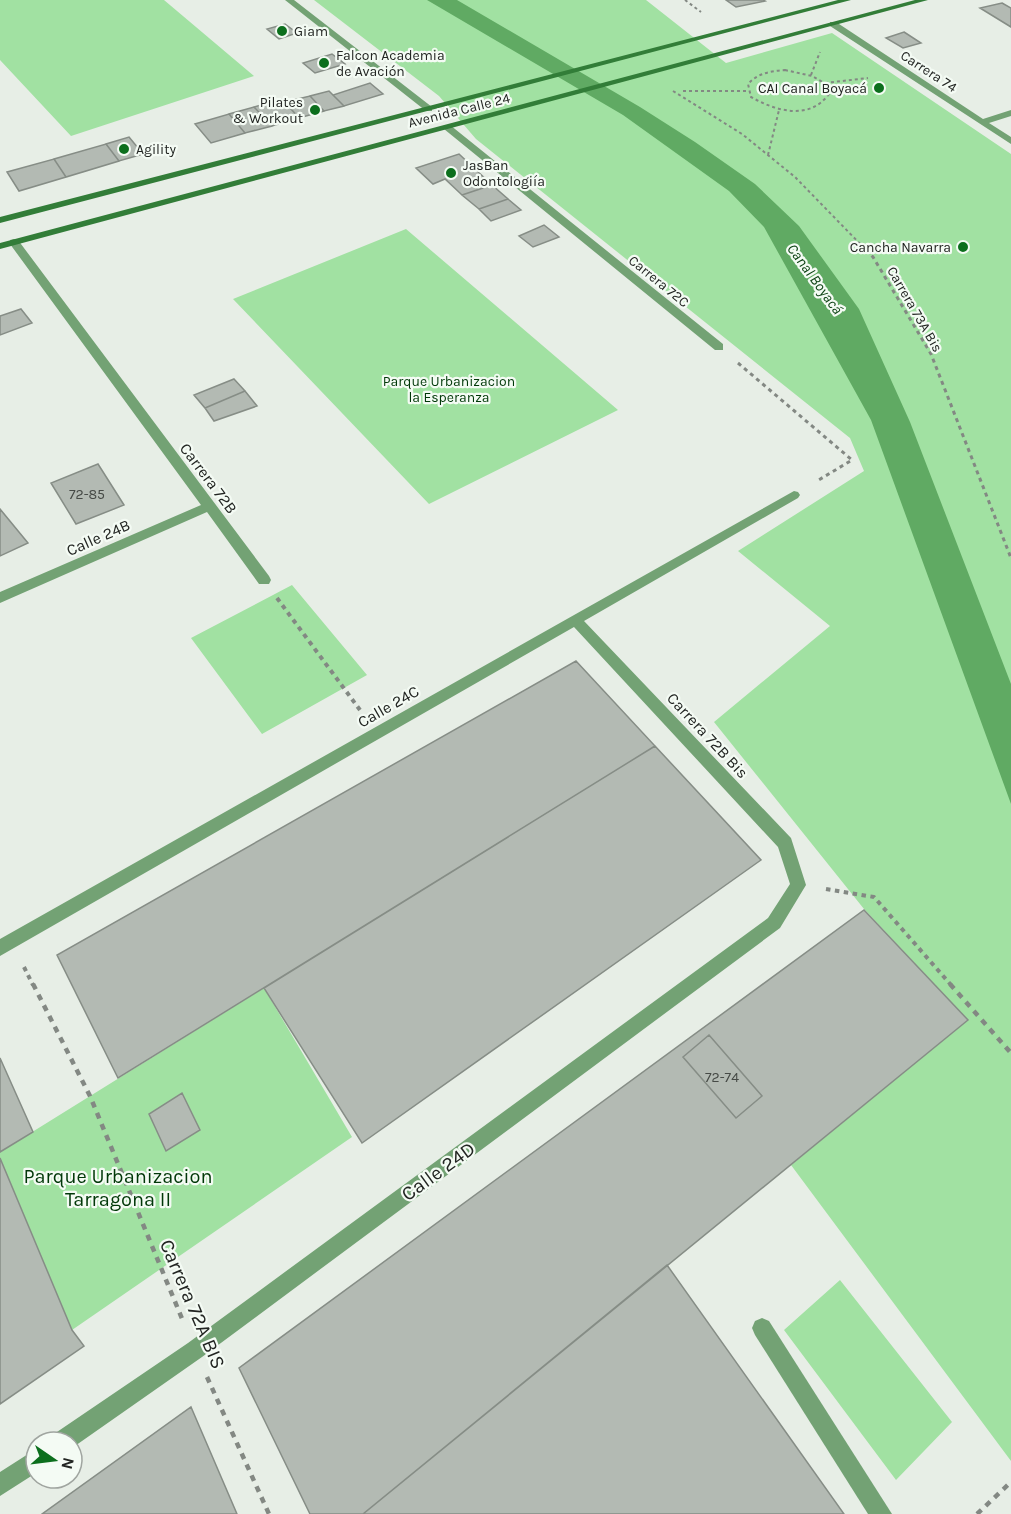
<svg xmlns="http://www.w3.org/2000/svg" width="1011" height="1514" viewBox="0 0 1011 1514" font-family="Karla,sans-serif">
	<style>
		.green { fill: #a1e1a2 }
		.water { fill: #60aa63 }
		.building { fill: #b3bab3; stroke: #868d86; stroke-width: 1.5 }
		.lines { fill: none; stroke-linecap: round; stroke-linejoin: round }
		.path-far3 { stroke: #838883; stroke-width: 2; stroke-dasharray: 3 3; stroke-linecap: butt }
		.path-far2 { stroke: #838883; stroke-width: 3; stroke-dasharray: 4 4; stroke-linecap: butt }
		.path-far1 { stroke: #838883; stroke-width: 4; stroke-dasharray: 4.5 4.5; stroke-linecap: butt }
		.path { stroke: #838883; stroke-width: 4.5; stroke-dasharray: 6 6; stroke-linecap: butt }
		.service { fill: #73a274; fill-rule: evenodd }
		.minor { fill: #73a274; fill-rule: evenodd }
		.secondary { fill: #327d38; fill-rule: evenodd }
		.poi-dot { fill: #0c6f1d; stroke: #f4fbf4; stroke-width: 2 }
		.labels { text-anchor: middle; stroke-width: 4.5; stroke-linejoin: round; paint-order: stroke }
		.far-poi-label { font-size: 14px; fill: #222522; stroke: #f4fbf4; text-anchor: start }
		.far-street-label { font-size: 14px; fill: #222522; stroke: #f4fbf4 }
		.far-park-label { font-size: 14px; fill: #003808; stroke: #f4fbf4 }
		.number-label { font-size: 14px; fill: #464a46 }
		.far-water-label { font-size: 15px; font-style: italic; fill: #0c4213; stroke: #f4fbf4 }
		.street-label { font-size: 16px; fill: #222522; stroke: #f4fbf4 }
		.near-street-label { font-size: 20px; fill: #222522; stroke: #f4fbf4 }
		.near-park-label { font-size: 20px; fill: #003808; stroke: #f4fbf4 }
	</style>
	<rect width="100%" height="100%" fill="#e7eee6"/>
	<!-- green -->
	<path class="green" d="M0,0H164L254,76L71,136L0,60Z
		M314,0H646L726,63L832,33L1011,154V1461L791,1165L968,1020L864,909L714,722L830,626L738,551L864,471L850,438L476,139L439,96Z
		M406,229L618,410L429,504L233,299Z
		M292,585L367,675L262,734L191,638Z
		M264,988L352,1137L72,1330L0,1158V1152Z
		M840,1280L952,1422L896,1480L784,1330Z"/>
	<!-- water -->
	<path class="water" d="M427,0H457L640,107L695,142L755,184L799,226L859,309L910,422L1011,684V804L871,420L764,227L729,191L623,115Z"/>
	<!-- building -->
	<path class="building" d="M726,0H763L765,1L736,7Z
		M1002,3L1011,8V27L980,8Z
		M285,24L297,33L279,39L267,29Z
		M904,32L921,43L903,48L886,38Z
		M332,54L345,64L315,73L303,63Z
		M370,83L383,94L344,106L333,95Z
		M329,91L344,106L324,111L310,96Z
		M310,96L324,111L299,118L285,102Z
		M282,99L299,118L272,126L254,107Z
		M254,107L272,126L245,133L229,114Z
		M229,114L245,133L211,143L195,124Z
		M129,137L143,154L119,161L106,144Z
		M106,144L119,161L66,177L54,159Z
		M459,154L492,185L462,195L445,179L433,184L416,168Z
		M54,159L66,177L19,191L7,172Z
		M492,185L508,199L479,209L462,195Z
		M508,199L521,210L491,221L479,209Z
		M544,225L559,237L533,247L519,236Z
		M21,309L32,323L0,335V316Z
		M234,379L245,391L205,408L194,395Z
		M245,391L257,406L214,421L205,408Z
		M98,464L124,505L76,524L51,483Z
		M0,509L28,543L0,556Z
		M576,661L655,746L118,1078L57,955Z
		M655,746L761,860L362,1143L264,988Z
		M864,910L968,1020L363,1514H310L239,1368Z
		M709,1035L762,1096L736,1118L683,1057Z
		M0,1058L33,1132L0,1152Z
		M182,1093L200,1130L166,1151L149,1114Z
		M0,1158L72,1330L84,1346L0,1404Z
		M667,1265L844,1514H363Z
		M191,1407L237,1514H42Z"/>
	<g class="lines">
		<!-- path-far3 -->
		<path class="path-far3" d="M685,0L701,12
			M785,70L812,76L826,84L829,94C809,121 776,111 751,97L748,84C758,73 771,71 785,70Z
			M811,75L820,52
			M825,83L868,78
			M673,91L742,134L795,177L867,251
			M683,91H747
			M768,155L779,110"/>
		<!-- path-far2 -->
		<path class="path-far2" d="M866,250L873,257L931,354L1011,558
			M738,363L852,460L817,481"/>
		<!-- path-far1 -->
		<path class="path-far1" d="M277,598L360,710
			M826,889L874,897L951,985
			M24,967L33,985"/>
		<!-- path -->
		<path class="path" d="M33,984L90,1096L183,1321
			M950,984L1011,1053
			M207,1377L269,1514
			M977,1514L1011,1482"/>
		<!-- service -->
		<path class="service" d="M762,1318L769,1321L892,1514H868L755,1335L752,1328L755,1321Z"/>
		<!-- minor -->
		<path class="minor" d="M285,0H294L432,107V111H426Z
			M830,22H836L983,119L1011,110V116L989,123L1011,137V144L830,26Z
			M444,125H450L723,344V350H715L444,129Z
			M14,239L18,240L269,576L271,580L269,584H259L207,512L0,603V592L201,505L10,244V240Z
			M794,491L798,492L800,495L798,498L584,621L791,838L806,885L780,928L202,1357L72,1448V1442H51L54,1434L188,1343L768,918L790,884L778,847L574,627L0,956V939Z
			M36,1449V1473L0,1496V1472Z"/>
		<!-- secondary -->
		<path class="secondary" d="M838,0H851L0,223V217Z
			M915,0H928L0,249V243Z"/>
	</g>
	<!-- markers -->
	<g class="poi-dot">
		<circle cx="282" cy="31" r="6"/>
		<circle cx="324" cy="63" r="6"/>
		<circle cx="879" cy="88" r="6"/>
		<circle cx="315" cy="110" r="6"/>
		<circle cx="124" cy="149" r="6"/>
		<circle cx="451" cy="173" r="6"/>
		<circle cx="963" cy="247" r="6"/>
	</g>
	<g class="labels">
		<!-- far-poi labels -->
		<g class="far-poi-label">
			<text x="294" y="36">Giam</text>
			<text x="336" y="60">Falcon Academia<tspan x="336" dy="16">de Avación</tspan></text>
			<text x="867" y="93" text-anchor="end">CAI Canal Boyacá</text>
			<text x="303" y="107" text-anchor="end">Pilates<tspan x="303" dy="16">&amp; Workout</tspan></text>
			<text x="136" y="154">Agility</text>
			<text x="463" y="170">JasBan<tspan x="463" dy="16">Odontologiía</tspan></text>
			<text x="951" y="252" text-anchor="end">Cancha Navarra</text>
		</g>
		<!-- far-street labels -->
		<g class="far-street-label">
			<text transform="translate(929 71) rotate(33)" y="5">Carrera 74</text>
			<text transform="translate(459 110) rotate(-14)" y="5">Avenida Calle 24</text>
			<text transform="translate(659 281) rotate(39)" y="5">Carrera 72C</text>
			<text transform="translate(915 309) rotate(60)" y="5">Carrera 73A Bis</text>
		</g>
		<!-- far-park labels -->
		<g class="far-park-label">
			<text x="449" y="386">Parque Urbanizacion<tspan x="449" dy="16">la Esperanza</tspan></text>
		</g>
		<!-- number labels -->
		<g class="number-label">
			<text x="87" y="499">72-85</text>
			<text x="722" y="1082">72-74</text>
		</g>
		<!-- far-water labels -->
		<g class="far-water-label">
			<text transform="translate(815 279) rotate(54)" y="5">Canal Boyacá</text>
		</g>
		<!-- street labels -->
		<g class="street-label">
			<text transform="translate(209 478) rotate(53)" y="6">Carrera 72B</text>
			<text transform="translate(98 537) rotate(-24)" y="6">Calle 24B</text>
			<text transform="translate(388 706) rotate(-30)" y="6">Calle 24C</text>
			<text transform="translate(708 735) rotate(47)" y="6">Carrera 72B Bis</text>
		</g>
		<!-- near-street labels -->
		<g class="near-street-label">
			<text transform="translate(438 1171) rotate(-36)" y="7">Calle 24D</text>
			<text transform="translate(193 1304) rotate(67)" y="7">Carrera 72A BIS</text>
		</g>
		<!-- near-park labels -->
		<g class="near-park-label">
			<text x="118" y="1183">Parque Urbanizacion<tspan x="118" dy="23">Tarragona II</tspan></text>
		</g>
	</g>
	<!-- north arrow -->
	<g transform="translate(54 1460) rotate(104)"><circle r="28" fill="#f4fbf4" stroke="#a0a5a0" stroke-width="1.5"/>
	<path d="M0-4.5L10 22L0 15L-10 22Z" fill="#0c6f1d"/>
	<text y="-9" font-size="16" font-weight="bold" text-anchor="middle" fill="#222522">N</text>
	</g>
</svg>
